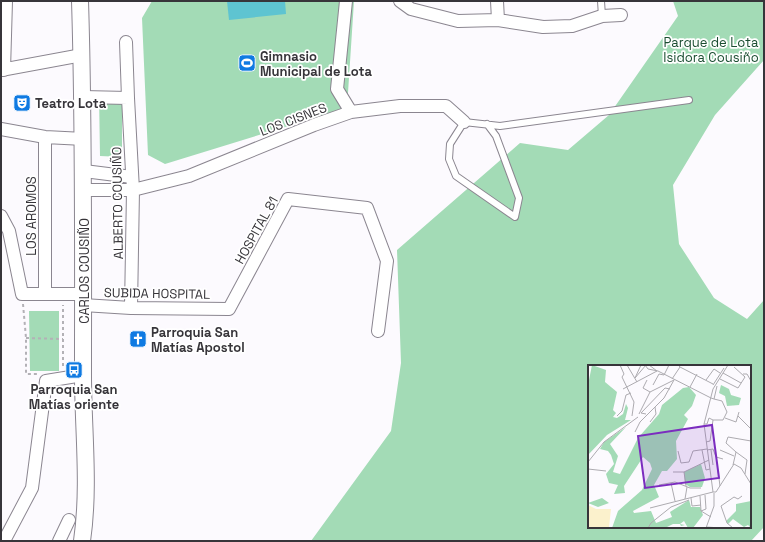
<svg xmlns="http://www.w3.org/2000/svg" width="765" height="542" viewBox="0 0 765 542" font-family="'Space Grotesk',sans-serif">
	<style>
		.green { fill: #a3dbb6; fill-rule: evenodd }
		.water { fill: #5ec4d1 }
		.lines { fill: none; stroke-linecap: round; stroke-linejoin: round }
		.service-casing { stroke: #8b8690; stroke-width: 8 }
		.minor-casing { stroke: #8b8690; stroke-width: 14 }
		.secondary-casing { stroke: #8b8690; stroke-width: 18 }
		.path { stroke: #b3b1b6; stroke-width: 2; stroke-dasharray: 3 3; stroke-linecap: butt }
		.service { stroke: #fff; stroke-width: 6 }
		.minor { stroke: #fff; stroke-width: 12 }
		.secondary { stroke: #fff; stroke-width: 16 }
		.labels { text-anchor: middle; stroke-width: 3.5; stroke-linejoin: round; paint-order: stroke }
		.park-label { font-size: 13px; fill: #1a4e31; stroke: #fff }
		.poi-label { font-size: 13px; font-weight: bold; fill: #37353a; stroke: #fff; text-anchor: start }
		.street-label { font-size: 13px; fill: #37353a; stroke: #fff }
		.inset-road { fill: none; stroke: #adabb0; stroke-width: 1 }
		.view { fill: #7b2cbf; fill-opacity: 0.15; stroke: #7b2cbf; stroke-width: 2 }
		.inset-edge { fill: none; stroke: #37353a; stroke-width: 2 }
	</style>
	<rect width="100%" height="100%" fill="#fcfafe"/>
	<!-- green -->
	<path class="green" d="M152,1H354L347,108L165,164L148,155L142,18Z
		M673,1H764V60L715,115L673,185L679,244L714,298L747,319L764,300V527L751,541H311L391,431L401,363L397,250L520,143L568,150L609,115L678,16ZM589,366H750V527H589Z
		M99,94L122,96V157L100,156Z
		M29,311H59V371H30Z"/>
	<!-- water -->
	<path class="water" d="M227,1H285L286,14L229,20Z"/>
	<g class="lines">
		<defs>
			<path id="service" d="M601,1L602,16
				M487,124L496,136L519,198L515,217L456,176L449,159L450,144L464,122L500,126L689,100"/>
			<path id="minor" d="M346,1L337,89L351,112
				M400,1L411,9L458,21L498,20L543,27L572,26L602,16L621,15
				M497,1L498,20
				M126,42L128,98
				M1,70L82,55
				M4,70L6,1
				M83,97L128,98L133,190L131,308
				M1,129L45,137L84,139
				M84,171L132,177
				M84,190H133L189,176L314,125L351,112L400,106H446L464,122
				M1,216L9,231L22,294H84
				M45,294V137
				M83,305L131,308L229,309L288,199L367,208L387,261L378,331
				M4,541L32,488L46,381L83,375
				M59,541L69,520"/>
			<path id="secondary" d="M80,1C84,126 83,250 83,375C83,430 90,486 82,541"/>
		</defs>
		<!-- service casing -->
		<use href="#service" class="service-casing"/>
		<!-- minor casing -->
		<use href="#minor" class="minor-casing"/>
		<!-- secondary casing -->
		<use href="#secondary" class="secondary-casing"/>
		<!-- path -->
		<path class="path" d="M23,304L26,338V374H37
			M26,338L63,339
			M63,366V305"/>
		<!-- service -->
		<use href="#service" class="service"/>
		<!-- minor -->
		<use href="#minor" class="minor"/>
		<!-- secondary -->
		<use href="#secondary" class="secondary"/>
	</g>
	<!-- icons -->
	<defs>
		<symbol id="stadium-square" viewBox="-11 -11 22 22"><rect x="-9" y="-9" width="18" height="18" rx="4" fill="#0f7ae2" stroke="#fff"/><path d="M0-5a6.5 5 0 1 0 0 10a6.5 5 0 1 0 0-10ZM-3.5-1.8h7v3.6h-7Z" fill="#fff"/></symbol>
		<symbol id="theatre-square" viewBox="-11 -11 22 22"><rect x="-9" y="-9" width="18" height="18" rx="4" fill="#0f7ae2" stroke="#fff"/><path d="M-5-5.5Q0-4 5-5.5V0Q5 5 0 6Q-5 5-5 0ZM-3.3-2.5H-1v1.5H-3.3ZM1-2.5H3.3v1.5H1ZM-2.8 1Q0 5.5 2.8 1Z" fill="#fff"/></symbol>
		<symbol id="church-square" viewBox="-11 -11 22 22"><rect x="-9" y="-9" width="18" height="18" rx="4" fill="#0f7ae2" stroke="#fff"/><path d="M-1.2-6h2.4v3.5h3.3v2.4h-3.3V6h-2.4V-.1h-3.3v-2.4h3.3Z" fill="#fff"/></symbol>
		<symbol id="bus-square" viewBox="-11 -11 22 22"><rect x="-9" y="-9" width="18" height="18" rx="4" fill="#0f7ae2" stroke="#fff"/><path d="M-5-6H5V4H4V6H2V4H-2V6H-4V4H-5ZM-3.5-4V0h7V-4ZM-3.5 1.2v1.5H-2V1.2ZM2 1.2v1.5H3.5V1.2Z" fill="#fff"/></symbol>
	</defs>
	<g fill-rule="evenodd">
		<use href="#stadium-square" x="237" y="53" width="20" height="20"/>
		<use href="#theatre-square" x="12" y="93" width="20" height="20"/>
		<use href="#church-square" x="128" y="329" width="20" height="20"/>
		<use href="#bus-square" x="64" y="360" width="20" height="20"/>
	</g>
	<g class="labels">
		<!-- park labels -->
		<g class="park-label">
			<text x="711" y="47">Parque de Lota<tspan x="711" dy="15">Isidora Cousiño</tspan></text>
		</g>
		<!-- poi labels -->
		<g class="poi-label">
			<text x="260" y="61">Gimnasio<tspan x="260" dy="15">Municipal de Lota</tspan></text>
			<text x="35" y="108">Teatro Lota</text>
			<text x="151" y="337">Parroquia San<tspan x="151" dy="15">Matías Apostol</tspan></text>
			<text x="74" y="394" text-anchor="middle">Parroquia San<tspan x="74" dy="15">Matías oriente</tspan></text>
		</g>
		<!-- street labels -->
		<g class="street-label">
			<text transform="translate(293 119) rotate(-21)" y="5">LOS CISNES</text>
			<text transform="translate(117 203) rotate(-91)" y="5">ALBERTO COUSIÑO</text>
			<text transform="translate(31 216) rotate(-90)" y="5">LOS AROMOS</text>
			<text transform="translate(256 230) rotate(-61)" y="5">HOSPITAL 81</text>
			<text transform="translate(84 271) rotate(-90)" y="5">CARLOS COUSIÑO</text>
			<text transform="translate(157 293) rotate(1)" y="5">SUBIDA HOSPITAL</text>
		</g>
	</g>
	<!-- overview -->
	<g transform="translate(588 365)">
		<rect width="163" height="163" fill="#fcfafe"/>
		<path d="M4,0L18,5L17,17L29,27L25,45L28,48L25,52L29,53L35,49L38,39L40,43L37,55H43L19,70L0,90V20ZM133,20L141,24L143,30L153,33L151,40L139,41L137,31L131,28ZM101,22L108,30L104,41L96,50L100,54L88,76L89,94L79,106H74L66,120L71,132L45,146L46,148L63,146L68,158L84,152L82,147L101,135L103,142H112L115,150L105,163H100L96,156L92,159L97,160L93,161L92,159H85L77,163H24L30,146L54,125L64,104L62,98L55,92L36,121L37,128L26,129L30,120L21,118L18,109L26,99L23,90L20,86L12,84L16,77L38,62L22,79L30,91L25,107L32,109L50,73L71,49L74,40L95,23ZM113,99L117,113L114,122H102L97,119L96,107ZM14,133L21,138L10,142L0,138ZM163,136V163L160,160L156,162L145,154L140,159L138,156L148,146V139Z" fill="#a3dbb6"/>
		<path d="M0,140L8,144H23L21,162L0,163Z" fill="#fbf1cc"/>
		<path class="inset-road" d="M32,0L36,9L34,12L46,37L44,51M39,0L49,17M57,0L60,4L70,6L123,33L126,34L129,21M92,2L125,19M135,8L153,18M155,9H159L163,16M47,13L58,0M47,13L53,0M84,14L92,2L90,0M132,14L150,23L157,12L146,2M59,15L55,23L62,27M118,15L126,4L132,8M65,20L71,9L76,10L81,0M125,20L136,3M102,22L109,9M35,24L69,6L61,0M51,49L62,27L86,15M58,49L53,48L77,23L82,24M29,51L34,46L38,30L43,28M150,51L163,64M137,53L148,57L151,47M125,55H135L139,47L134,36L126,34M62,57L68,49L67,42M116,59H119L121,53L125,55L122,76L118,77M47,67L52,57L76,33L86,15M114,85L118,105L122,104M119,85L125,84L128,92L135,94M123,85L125,100M132,85L146,91M90,86L93,98L101,97L105,86L119,84M148,87L159,95L157,109M0,97L16,77L50,52M145,100L148,87L138,78L140,72L163,76M0,104L18,106M130,106L132,121M85,107H96L121,95M96,107L98,121M83,118L87,136M71,120L87,117L102,123H113M128,127H125L116,59L125,24L140,0M128,127L146,99L153,103L163,119M112,131L113,146L123,152M103,133L104,141L113,140M97,134L99,122M133,141L146,132L150,134L154,131M133,141L139,158L145,163M62,143L125,127M113,146L118,144L117,130M118,162L133,163M60,163L63,158L83,142L101,135M118,163L126,141V128"/>
		<path class="view" d="M124,60L131,113L57,123L50,71Z"/>
		<rect width="163" height="163" class="inset-edge"/>
	</g>
	<!-- border -->
	<rect width="765" height="542" fill="none" stroke="#37353a" stroke-width="4"/>
</svg>
